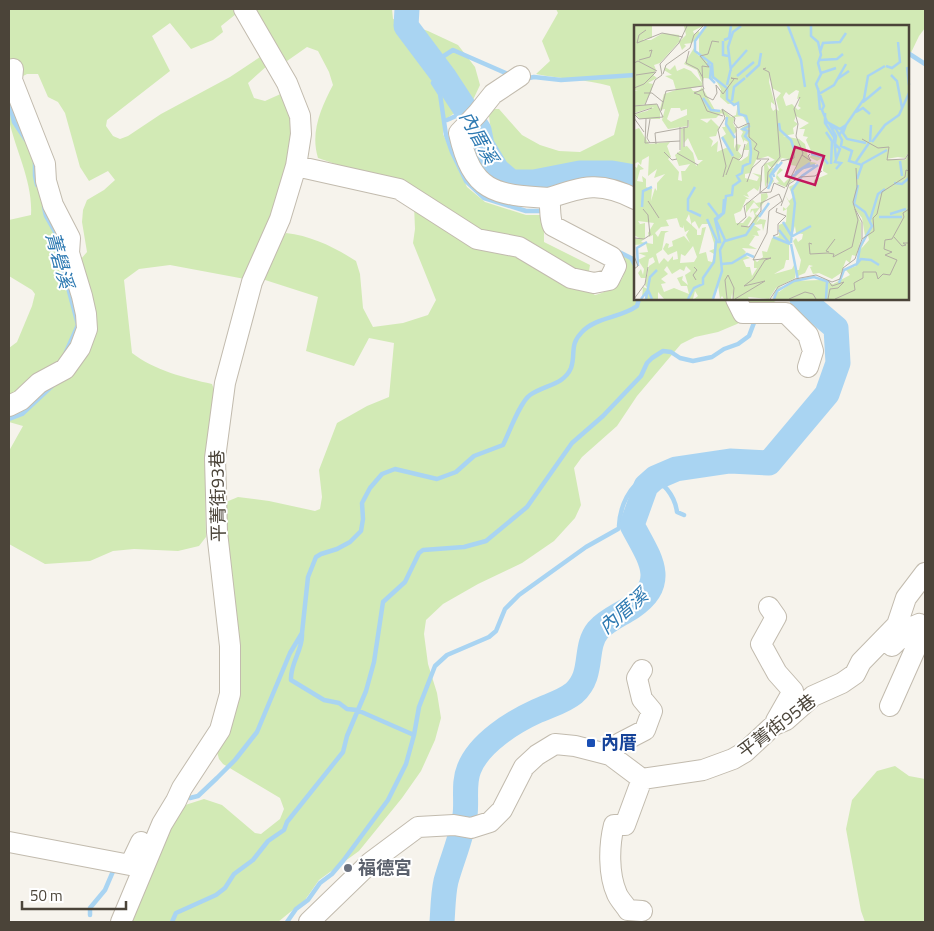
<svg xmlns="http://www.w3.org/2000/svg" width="934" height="931" viewBox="0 0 934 931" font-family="'Titillium Web','Noto Sans TC',sans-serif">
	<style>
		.green { fill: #d2eab5 }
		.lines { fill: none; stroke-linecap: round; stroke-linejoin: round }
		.stream { stroke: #a9d4f2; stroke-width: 4.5 }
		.river { stroke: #a9d4f2; stroke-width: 25 }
		.minor-casing { stroke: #c2bbae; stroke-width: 22 }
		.minor { stroke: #fff; stroke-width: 20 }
		.transit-dot { fill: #1a4fb4; stroke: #fff; stroke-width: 2 }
		.worship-dot { fill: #6b7280; stroke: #fff; stroke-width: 2 }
		.labels { text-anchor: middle; stroke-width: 4; stroke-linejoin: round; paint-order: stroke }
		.street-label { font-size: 18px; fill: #4b4439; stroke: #fff }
		.transit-label { font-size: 18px; font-weight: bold; fill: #164399; stroke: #fff; text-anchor: start }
		.worship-label { font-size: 18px; font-weight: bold; fill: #5b616d; stroke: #fff; text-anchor: start }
		.water-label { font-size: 19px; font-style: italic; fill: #2e7ab2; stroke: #fff }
		.inset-river { fill: none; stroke: #a9d4f2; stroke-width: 2.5 }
		.inset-road { fill: none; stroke: #b2ada4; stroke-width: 1 }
		.view { fill: #c2185b; fill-opacity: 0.15; stroke: #c2185b; stroke-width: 2.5 }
		.inset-edge { fill: none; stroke: #4b4439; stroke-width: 2.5 }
	</style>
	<rect width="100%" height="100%" fill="#f6f3ec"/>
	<!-- green -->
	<path class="green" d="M9,9H232L236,14L221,26L223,32L213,40L191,49L170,23L152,36L170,71L107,120L106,126L113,136L120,139L128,136L161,114L230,77L263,55L268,65L248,83L254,98L265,101L285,92L294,131L276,218L245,279L170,265L139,269L124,280L132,353C154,370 185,378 212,384L216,395L207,454L205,482L206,537L199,546L178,551L134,549L113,551L90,561L45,564L9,544V451L23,426L9,422V348L17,342L32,306L35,294L32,290L9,276V220L31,215C33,182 16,152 9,120C8,114 9,107 9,101L13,98L80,260L87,252L82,222L83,210L87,200L104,190L115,180L108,171L89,181L80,167L65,113L58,102L48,97L38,74H27L9,83Z
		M249,9H392L393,19L428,31L458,45L475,67L480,85L473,100L446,119L443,134L467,187L485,202L526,215H544V242L590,265L586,289L595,295C606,292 623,286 624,272C624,268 620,260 619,256H634L635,299H779L737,324L718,332L695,337L681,344L637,396L617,426L582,457L574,468L581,505L575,518L554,541L522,563L478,584L443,604L426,620L424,634L428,664L437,693L441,718L435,740L421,771L402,798L359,851L319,880L305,900L278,922H127L179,807L204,799L222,805L255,833L261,834L280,819L284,809L280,798L223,764L219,759L215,745L225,728L224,545L226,502L238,497L269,501L315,511L320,509L322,497L319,470L337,423L367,406L389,397L394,343L369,338L354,366L306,351L318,297L262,279L275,250L286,233C312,236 334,247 356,261L360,274L363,308L373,327L403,323L428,315L436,300L413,243L415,229L414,205L353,170L318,158C310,132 321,108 333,85L329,72L318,51L307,47L287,61L273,50Z
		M556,9H925V28L919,36L908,59V26H635V171L599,168L532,175L509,174C494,156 492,139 489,116L494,109H499L522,135L540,145L559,151L580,152L614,135L619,115L610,86C586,79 561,79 536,74L550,61L542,41L558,13Z
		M895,766L909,776L925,779V922H865L861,911L846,829L852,800L877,771Z"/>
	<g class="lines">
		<!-- stream -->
		<path class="stream" d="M908,53L925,64
			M429,71L433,63L453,50L510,75
			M524,79L534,77L561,80L635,75
			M433,83L440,94L446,135L452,152L466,181L484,198L526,211H546
			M9,100L14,122L26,140
			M447,120L467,111
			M35,160V176L37,185
			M44,207L46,216L58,237L57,254L65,276L78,325L66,352
			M617,251L631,258L635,265
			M9,419L22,414L52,386
			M632,525L619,526C620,506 629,486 647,476C663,480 675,496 677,512L684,515
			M302,634C303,650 290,663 291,680L324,700L339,703L347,709L357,710L414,735
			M190,798L198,796L217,778L235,760L257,732L290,653L302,633L308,577L316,557L321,554L337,549L350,542L361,531L363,519L362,503L370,488L382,474L395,469L437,479L456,472L474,456L503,445C509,433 520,402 530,395C544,385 564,385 571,368C576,354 569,345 582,332C596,317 621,318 637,306L639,299
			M90,915V908L105,890L114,869
			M172,922L176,913L216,895L225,888L234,874L253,860L268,841L284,830L287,822L343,752L347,736L366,691L374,662L383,602L405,582L419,553L423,550L464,547L486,541L527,507L572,443L603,416L641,376L647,363L652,358L663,351L671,352L680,358L693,361L712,357L724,349L738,344L749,336L755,320
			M287,922L296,909L308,900L320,883L332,874L343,861L388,800L406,764L414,735L419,707L435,666L447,655L489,637L496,631L505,609L519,595L586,547L618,529"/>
		<!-- river -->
		<path class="river" d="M407,9L406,26L445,78L479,130L482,145L497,170L511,182H534L580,173H612L635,177
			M442,922C443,909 443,894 446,881C452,859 462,837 465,815C467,800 463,783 469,769C479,743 513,722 537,711C550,705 563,702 574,693C595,674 583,648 598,630C607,620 620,615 632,607C670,582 648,556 632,525L646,486L655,478L676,469L730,461L769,463L827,394L838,363L836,328L802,299"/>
		<defs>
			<path id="minor" d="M296,166L399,189L477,239L519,247L571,278L594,283L609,280L616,266L612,257L553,226C549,218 551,207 549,198C494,195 472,192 459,133L477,114L493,94L520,76
				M549,198C584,186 601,181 635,199
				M736,299L743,313H786L808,335L813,351L808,367
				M9,406L21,400L39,383L65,369L80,348L87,329L86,314L82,296L69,253L70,238L53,205L46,181L45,164L12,80L13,69
				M769,607L776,617L761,644L777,673L793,691L776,721
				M890,706L922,634L921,626L919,624L912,627L892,646
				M610,755L620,743L645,730L652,711L642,699L637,678L642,670
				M642,779L625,825H614C609,845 608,874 617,894C619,899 625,905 628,910L642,911
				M9,842L130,865L141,842
				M121,922L162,824L176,801L182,788L220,730L230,694V646L217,532L215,458L225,383L252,282L280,219L296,166L301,134L300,116L287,83L244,9
				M309,922L371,862L418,827L454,825L471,828L490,822L502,810L524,767L537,755L555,744L575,746L610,755L642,779L703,770L733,759L745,752L774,725L786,720L813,696L842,683L855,674L861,662L897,625L906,598L925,573"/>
		</defs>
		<!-- minor casing -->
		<use href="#minor" class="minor-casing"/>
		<!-- minor -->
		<use href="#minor" class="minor"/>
	</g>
	<!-- markers -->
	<rect class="transit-dot" x="586" y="738" width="10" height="10" rx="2.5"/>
	<circle class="worship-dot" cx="348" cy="868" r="5"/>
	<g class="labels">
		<!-- street labels -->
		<g class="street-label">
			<text transform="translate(218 496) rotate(-91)" y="6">平菁街93巷</text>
			<text transform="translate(777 726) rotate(-37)" y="6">平菁街95巷</text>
		</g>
		<!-- transit labels -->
		<g class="transit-label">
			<text x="601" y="749">內厝</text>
		</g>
		<!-- worship labels -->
		<g class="worship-label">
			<text x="358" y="874">福德宮</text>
		</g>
		<!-- water labels -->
		<g class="water-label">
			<text transform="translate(479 137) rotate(61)" y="7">內厝溪</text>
			<text transform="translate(60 260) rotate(75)" y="7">菁礐溪</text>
			<text transform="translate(623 611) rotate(-41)" y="7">內厝溪</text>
		</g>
	</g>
	<!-- overview -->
	<g transform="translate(634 25)">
		<rect width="275" height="275" fill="#f6f3ec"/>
		<path d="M1,1H18V13L10,14L9,15H17L29,8L45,10L46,16L52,10L50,1H69L59,6L60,9L65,6L66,9L71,1H275V127L271,133L264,132L252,134L271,135L275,129V274H141V270L138,273L143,263L150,261L143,265L145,267L160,256L186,255L199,259L216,250L212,245L222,241L229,215H231L227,224L235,215L234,210L229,213L231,211L228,193L221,184L227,198V214L222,231L218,230L216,238L212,235L207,248L198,254L185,248L179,249L176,242L179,241L175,240L171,248L164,251L162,246L161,253L142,263L135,274L114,272L115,274H99L98,268L97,274H90L88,271L86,274L84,260L78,274H60L64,271L61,266L59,274H30L24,267V274H28H12L11,267L8,273L9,262L14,264L11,260L15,241L21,237L19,232L15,234L12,253H7L4,248L7,244L9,250L10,244L4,235L12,231L4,228L14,227L12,219L0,220V214H7L0,210V141L3,143L4,139L10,144L6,145L3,156L9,157L8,151L12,154V162L18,164L17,176L21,163L23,166V158L31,149L20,153L23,144L14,151L15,131L8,135L7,140L4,137L0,139V105L5,103L15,119L36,117L33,121L37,132L34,134L45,147L44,155L48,156L47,146H51L56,139L45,141L41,130L47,125V103L50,104L49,122L53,121L59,128L62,141L69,135H64L54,113L50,118V103L55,102L54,94V101L34,104L28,95L31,84L26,85V94H6L1,89L13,86L20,82L0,88V81L5,80H0V66L4,65H0ZM65,10V28L76,37L64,30L60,23L50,39L63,45L68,58L57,46L50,43L43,46L41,40L36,45L31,42L30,45L38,50L31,51L39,55L42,65L30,69L26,84L22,79L6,80L11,79L17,67L19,59L14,58L23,53L19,50L22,45L20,40L26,38L45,17L48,25L52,21L50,19L58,18ZM136,50L138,63L147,68L142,74L145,86L142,84L139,86L137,82V77L141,80L135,57ZM70,53L81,54L87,64L86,72L94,79L104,78L102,90L97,92L89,84L82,87L68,62L65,66H59L57,63L68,61ZM162,65L165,66L163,74L166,73L164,81L167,83L164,85L158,79L152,81L149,72L152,67L155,70ZM37,83H46L47,86L53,84V90L37,97L33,94ZM87,88L92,91L91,102H88L92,109L88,112L94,122L83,127L84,116L77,122L79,116L75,112L82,111L85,102L77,94L73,98L66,94L82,93ZM109,91L113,99L106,104L109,107L107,111L110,118V115L114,117L109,125H115L114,131L107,136L104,135L108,131L104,126L107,120L102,119L100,124V109L103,106L99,98L101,92ZM162,91L175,98L165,104H171L169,111L174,112L172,115L179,130L175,132L183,136L190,132L189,146L194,149L180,155L179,161L166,156L155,162L159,172L155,176L151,170L156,179L152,184L149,182V186L153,184L152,197L145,200V211L138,213L133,227L128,226L129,232L123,237L120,234V243H123L118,251L116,242H112L109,235L116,233L110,230L112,227L108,223L123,224L115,220L121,211L118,210L125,211L123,206L127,205L120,200L128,199L129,206L132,195L126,194L122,198L126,191L121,189L134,172L133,168L127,169V177L122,178L119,175L112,178V188L120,177L125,183L117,184L116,188L119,185L121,191L116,202H113L118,193L115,191L109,198H102L100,189L107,186L112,174H115L109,170L115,172L113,168L120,163L124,166L128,155L127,150L118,148L125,152L123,156L111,153V149L116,148L122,135L134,131L141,135L130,139L131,163L133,157L136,161L140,156L137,150L143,142L135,144L133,139L138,143L148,133L154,134L157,140L162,141V150L159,149L150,158L143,150L149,145L146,143L143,148L142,153L145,157L142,158L152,162L168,145L183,138L177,137L174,132L171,119L165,114L149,111L160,109L159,103L164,99L160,96ZM55,189L58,201V198L61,196L65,204L68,199H74L80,218V224L75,226L80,229L78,237L74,236L72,227L65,229L72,202L68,203L67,210H63V205L52,195ZM43,193L46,202L49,203V200L51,207L55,205L52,210L56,218L50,211L38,216L39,221L34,223L35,219L32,218L29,224L34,230L43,226L44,234L39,235V231L34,237L30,233L25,239L22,229L28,225L31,208L35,206H27L24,212L21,208L27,202L35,201L32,195ZM4,196L20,198L14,208L15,212L19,210V219L7,217L11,213V198L2,200L6,199ZM161,201L162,208L169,209L168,214L164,217L162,213L159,216L167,235L165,245H161L160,240L158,244L140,249L150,243L152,235H155V220ZM59,221L63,232L60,237L46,238L47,229L51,231ZM33,241L38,249L46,244L50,246L52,241L57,246L51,250L54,260L48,255L49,251L43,253L47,261H53L55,269L40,263L30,267L27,259L32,258L27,254L34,249L30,245Z" fill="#d2eab5" fill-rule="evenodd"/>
		<path class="inset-river" d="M72,1L61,16V26L78,39L79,52L93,63V74L100,80L104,78L105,89L112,91L115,101L109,104L114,106L111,111L116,116L117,127L116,138L109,141L108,148L103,151L106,156L99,161L98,170L92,171L90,188L82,195L91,215L86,225L88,246L79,274M154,1L167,35L171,62M177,1V11L184,17L187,30L184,38L187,49L182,59L190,81L188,85L193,97L202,104L208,115L207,121L218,126L215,136L228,140L223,154M90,15L95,13L97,1M89,16V30L94,31M186,27L189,18L206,17L212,8M186,35L203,34L209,29M73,38L77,43L76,53L81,58M252,41L258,43L266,37L264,17M273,42L275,60M97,46L94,22L99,7L107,1M187,48L202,43M257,50L263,56L268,83M103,51L120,37M112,52L125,40L127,28M202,55L215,46M93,60L97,43L113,25M184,63L186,85M185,69L200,60L212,39M69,73L77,85L86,86M98,76L100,62L111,53M229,77L247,62M222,87L229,83L236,89M191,88V98L200,112L202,134M93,92L92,99L101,113M145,98L146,105L157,115L160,124M192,107L198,116L197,139M205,110L230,74L234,51L251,41M88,112L99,131M236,117L237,100M238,117L251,100L265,90L275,68M177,129L189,132L194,139M266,136L268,151M222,137L235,118M228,139L253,125M202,144L207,138L201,137L206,124L201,119L202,111L195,98L206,104L212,100L209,108L213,114L232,118M161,148L176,138M140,152L139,148L148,137M158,152L169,143L181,140M260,158L268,159L275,153M61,162L54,174V185L67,191M134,164L138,154L136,151L144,139M74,178L84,191M8,182L9,166L18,162M256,189L272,184M125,192L135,178M245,192H268M73,194L83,216M236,195L244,169L251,164M149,197L157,210M145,205L156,219M139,212L156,219M157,212L177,201M91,216L112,210L120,198M157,218L161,178L158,165L168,151L184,140M157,219L164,255M88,239L98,238L113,229L120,232M222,240L227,234L237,235L245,240M4,241L3,223L13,217M205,258L210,245L223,239L226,222L238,201L231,187L220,179L224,160M7,274L14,265L18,274M12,274L16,252L23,245M54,274L60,263L69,259V253L80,237L82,217H86L81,194L89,188L90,174M140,274L143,266L160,256L180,252L195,257M192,274L193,257"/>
		<path class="inset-road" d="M12,5L5,10L3,18L28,8L49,12M55,26L52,38L64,44L69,53M5,35L16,32L18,25L15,26M0,38L4,36L23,46M29,49L32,40L56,23L60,10L69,1M2,50L22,47M69,61L68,41L75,42L66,31L74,29L78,16L85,17M0,63L10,59L22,47M69,65L71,71L79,75L83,68L82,60L89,69L100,54L97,53L104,54M10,68H18L29,77M11,80L21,55L28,50L26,39L45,18L53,1M0,81L23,79L29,92L5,94L0,89M27,86L32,66L69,61L70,64L60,68L66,70L73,86L89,91M0,89L18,83M0,93L10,107M91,93L88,84L101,93L100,98L104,103L115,98V112L123,119L120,124L125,127L123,134H135L128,142L126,168M12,94L11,118L46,116M16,94L13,113L16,118M102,102L103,126M228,114L244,123L255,122L253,135L271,134L275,128M22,119L21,108L54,102V95M50,122V102M46,125V102M30,127L38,135L43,134M43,128L64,140M168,130L177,136L174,131L176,129M147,136L160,133V124M92,150L99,132L105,135L108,132L111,119M89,152L92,141L84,105L91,93M113,157L118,143L127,135M152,162L169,128L162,111L164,99L160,84L166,72M126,168L137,167L140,158L151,163M14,176L25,193M147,181L155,159L166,152L181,151L188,146M103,200L112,192L110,181L133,162L134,147L146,132L142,81L135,47L129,44L132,43M139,211L144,209V199L152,191L142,187L143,183M260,212L268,221L272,220L269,218H274M0,213L10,214L16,210L14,190L9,184M228,214L240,206L239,193L243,189L248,167L271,152L272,145L275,146M178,219L175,218L176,229L194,228L200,229L199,232L218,222L224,195L219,177L223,162L222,143M195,227L192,226L201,214M0,231L4,241L0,244M60,242L63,245L59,250L62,255M194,255L198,261L210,257L204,263L196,264L194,274M0,274L11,259L14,242M93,274L91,255L94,250L100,263L99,274M101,274L131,256L110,261L119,254L131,235L137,233L119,235L133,208L135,186L148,176L145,169L127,178V186L115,202L107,201M136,274L144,262L161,254L182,250L198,257L206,254L209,243L221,234L228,214V197L221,184M155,274L171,267L179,269L182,274M201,274L221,265L220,258L229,253V247H242L244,254L249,249L256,250L263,235L251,230L258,227L250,224L251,215L258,214L270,192L269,188L275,184"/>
		<path class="view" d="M161,122L190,131L181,160L152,151Z"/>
		<rect width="275" height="275" class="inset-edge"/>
	</g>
	<!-- border -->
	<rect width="934" height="931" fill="none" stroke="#4b4439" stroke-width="20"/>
	<!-- scale -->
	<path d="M22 901v8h104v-8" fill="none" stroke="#4b4439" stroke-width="2.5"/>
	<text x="30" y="901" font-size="15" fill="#4b4439" stroke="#ffffff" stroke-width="4" paint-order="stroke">50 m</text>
</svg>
